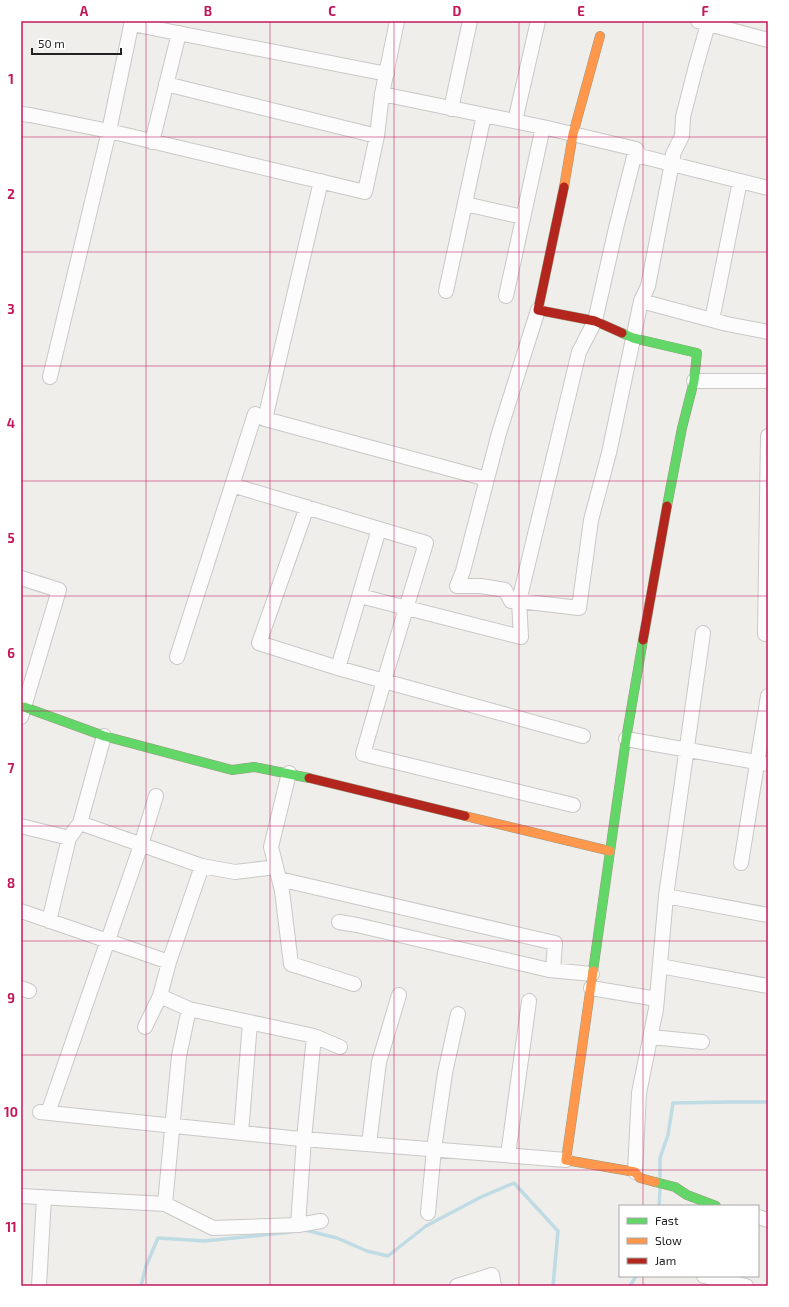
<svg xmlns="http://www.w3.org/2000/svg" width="789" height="1307" viewBox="0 0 789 1307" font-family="'Exo 2',sans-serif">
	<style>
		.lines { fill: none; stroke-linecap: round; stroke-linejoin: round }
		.stream { stroke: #bfdbe3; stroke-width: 3.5 }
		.street-casing { stroke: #c9c8c7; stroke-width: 16 }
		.fast-casing { stroke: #999a82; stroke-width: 10 }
		.slow-casing { stroke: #999a82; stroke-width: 10 }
		.jam-casing { stroke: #999a82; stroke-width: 10 }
		.street { stroke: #fdfcfc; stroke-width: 14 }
		.fast { stroke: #63d668; stroke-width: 9 }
		.slow { stroke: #ff974d; stroke-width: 9 }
		.jam { stroke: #b3261e; stroke-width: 9 }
		.grid { fill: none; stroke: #c2185b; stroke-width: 1; stroke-opacity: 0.55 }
		.neatline { fill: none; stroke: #c2185b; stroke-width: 1.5 }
		.grid-label { font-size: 13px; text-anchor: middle; font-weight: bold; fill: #c2185b }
	</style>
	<rect width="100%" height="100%" fill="#f0eeeb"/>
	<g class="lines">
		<!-- stream -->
		<path class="stream" d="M660,1177V1158L668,1135L673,1103L727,1102H768
			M659,1206L660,1189
			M305,1230L337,1238L367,1251L388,1256L426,1226L481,1197L514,1183L558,1231L553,1286
			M141,1286L146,1266L158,1238L205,1241L291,1232
			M630,1286L636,1276"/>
		<defs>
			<path id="street" d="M698,21L768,40
				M709,21L696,66L683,117L682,136L673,154V164L671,168L648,286L641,301L727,324L768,332
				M132,24L387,74
				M166,84L377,136
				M382,94L543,127L636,149L640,156L768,188
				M451,109L470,21
				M21,114L30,115L109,131L365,192L377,136L382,94L397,21
				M515,121L538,21
				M152,142L179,33
				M636,149L616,228L595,321L579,352L519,601L579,608L591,520L609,453L641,301
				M321,181L265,419L487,479
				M465,204L523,217
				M446,291L484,115
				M506,296L543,127
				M712,320L740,181
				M50,377L109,131L132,21
				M694,381H768
				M232,485L379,529L338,668
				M307,507L259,643L338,668L384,681L363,754L573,805
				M379,529L426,543L384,681L583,736
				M21,578L59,590L21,717
				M360,596L521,637L519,601H511L505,590L481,586H457L463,571L499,433L538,310
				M765,634L768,436
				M177,657L255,414L265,419
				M626,739L768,764
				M289,773L271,847L282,891L291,964L354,984
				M80,823L202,866L235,872L276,867
				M21,826L69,838
				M741,863L768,696
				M279,879L555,943L553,970
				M666,896L768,915
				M21,911L169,962
				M49,921L69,838L80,823L104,736
				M339,922L357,925L549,970L592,974
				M660,966L768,986
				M21,988L29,991
				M591,988L657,999
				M160,996L189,1009L314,1036L340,1047
				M145,1027L160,996L169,962L202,866
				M651,1037L702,1042
				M40,1112L291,1138L566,1160
				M48,1113L141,845L156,796
				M241,1133L250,1023
				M369,1144L379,1062L399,995
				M508,1155L529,1001
				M635,1172L639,1093L656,1009L666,896L703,633
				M21,1196L165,1204L213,1228L298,1225L321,1221
				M165,1204L179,1056L189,1009
				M428,1213L434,1149L445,1073L458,1014
				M758,1217L768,1220
				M298,1225L304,1139L314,1036
				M704,1276L746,1286
				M39,1286L44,1197
				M457,1286L492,1275L494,1286"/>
			<path id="fast" d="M622,333L633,338L697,353L694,381L682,428L667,506
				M24,707L104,736L232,770L254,767L309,778
				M593,971L626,739L643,640
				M655,1182L675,1187L687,1195L716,1206"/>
			<path id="slow" d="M564,187L573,134L600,36
				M465,816L610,851
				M593,971L566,1160L635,1172L640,1178L655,1182"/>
			<path id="jam" d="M564,187L538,310L595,321L622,333
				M643,640L667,506
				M309,778L465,816"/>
		</defs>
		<!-- street casing -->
		<use href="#street" class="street-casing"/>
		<!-- fast casing -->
		<use href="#fast" class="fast-casing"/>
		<!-- slow casing -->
		<use href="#slow" class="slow-casing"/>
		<!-- jam casing -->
		<use href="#jam" class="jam-casing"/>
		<!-- street -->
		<use href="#street" class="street"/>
		<!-- fast -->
		<use href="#fast" class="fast"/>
		<!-- slow -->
		<use href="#slow" class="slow"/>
		<!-- jam -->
		<use href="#jam" class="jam"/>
	</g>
	<!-- grid -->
	<path class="grid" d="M146,21V1286M270,21V1286M394,21V1286M519,21V1286M643,21V1206M21,137H768M21,252H768M21,366H768M21,481H768M21,596H768M21,711H768M21,826H768M21,941H768M21,1055H768M21,1170H768M643,1276V1286"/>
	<!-- border -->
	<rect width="789" height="1307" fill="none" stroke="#ffffff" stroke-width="44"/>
	<!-- legend -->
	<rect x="619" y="1205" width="140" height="72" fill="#ffffff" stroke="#a7a7a7"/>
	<rect x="627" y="1218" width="20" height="6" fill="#63d668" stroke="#a7a7a7"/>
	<text x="655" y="1225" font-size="12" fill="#222222">Fast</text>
	<rect x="627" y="1238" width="20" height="6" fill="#ff974d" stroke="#a7a7a7"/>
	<text x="655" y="1245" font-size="12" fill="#222222">Slow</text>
	<rect x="627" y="1258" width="20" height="6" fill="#b3261e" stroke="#a7a7a7"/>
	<text x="655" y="1265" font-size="12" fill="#222222">Jam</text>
	<!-- scale -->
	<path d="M32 48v6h89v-6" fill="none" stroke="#222222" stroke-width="2"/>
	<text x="38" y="48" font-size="12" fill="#222222" stroke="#ffffff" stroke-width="3" paint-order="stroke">50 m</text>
	<rect x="22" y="22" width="745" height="1263" class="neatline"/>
	<g class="grid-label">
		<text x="84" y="16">A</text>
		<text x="208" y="16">B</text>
		<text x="332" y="16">C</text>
		<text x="457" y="16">D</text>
		<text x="581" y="16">E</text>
		<text x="705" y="16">F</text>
		<text x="11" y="84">1</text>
		<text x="11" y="199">2</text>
		<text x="11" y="314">3</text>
		<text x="11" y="428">4</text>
		<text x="11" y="543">5</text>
		<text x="11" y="658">6</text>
		<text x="11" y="773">7</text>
		<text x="11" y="888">8</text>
		<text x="11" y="1003">9</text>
		<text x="11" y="1117">10</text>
		<text x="11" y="1232">11</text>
	</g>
</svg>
